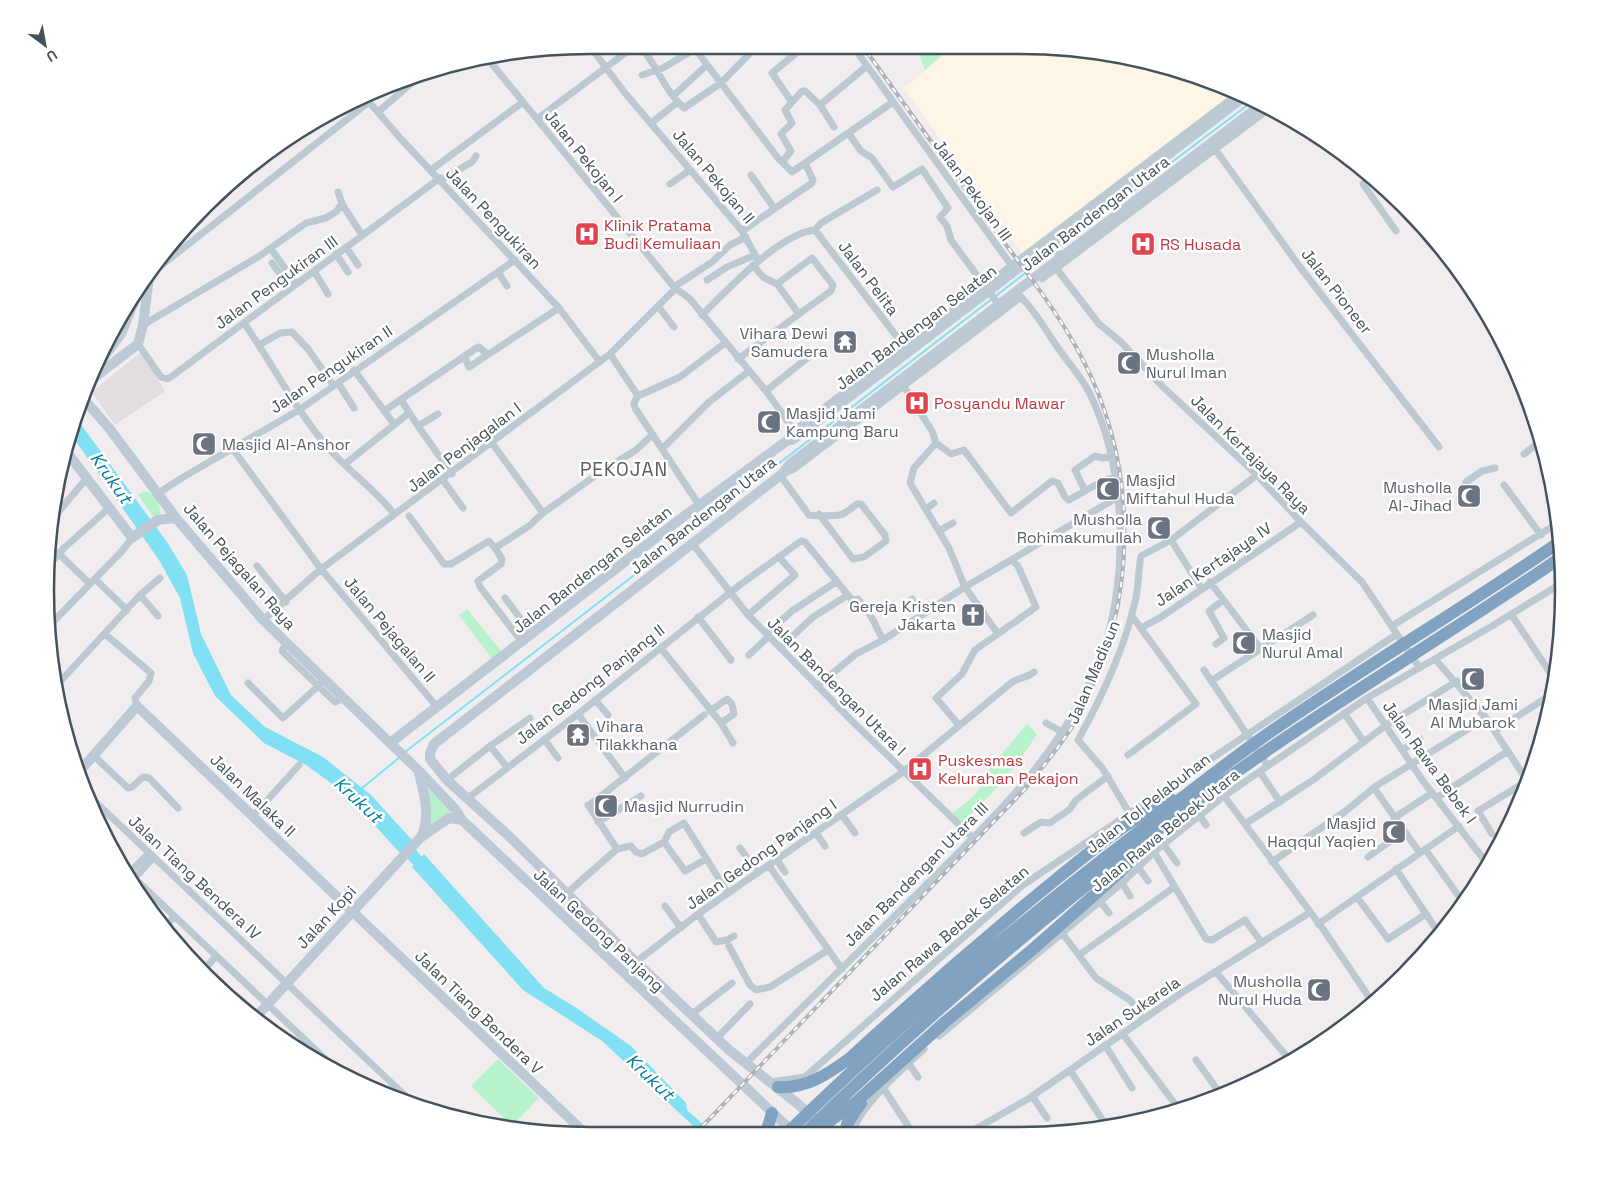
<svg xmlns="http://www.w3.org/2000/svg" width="1609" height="1181" viewBox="0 0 1609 1181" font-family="'Space Grotesk',sans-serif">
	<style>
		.commercial { fill: #fdf5e5 }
		.education { fill: #e2dee0 }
		.green { fill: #b8f2cc }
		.water { fill: #81e0f3 }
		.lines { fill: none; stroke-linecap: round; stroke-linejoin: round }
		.stream { stroke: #81e0f3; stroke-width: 2 }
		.river { stroke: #81e0f3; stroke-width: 12 }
		.street { stroke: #bdc9d1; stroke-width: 7 }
		.secondary { stroke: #bdcad6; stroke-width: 10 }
		.highway { stroke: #81a3c1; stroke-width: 12 }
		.rail-casing { stroke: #afb3b9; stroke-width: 4 }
		.rail { stroke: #fff; stroke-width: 2; stroke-dasharray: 5.5; stroke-linecap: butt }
		.labels { text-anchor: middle; stroke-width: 5; stroke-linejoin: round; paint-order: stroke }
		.street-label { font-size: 16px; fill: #44525d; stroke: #fff }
		.health-label { font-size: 16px; fill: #be3a42; stroke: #fff; text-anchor: start }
		.worship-label { font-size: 16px; fill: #5b616d; stroke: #fff; text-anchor: start }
		.water-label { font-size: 18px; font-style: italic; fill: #03819b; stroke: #fff }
		.quarter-label { font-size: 19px; letter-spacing: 1px; fill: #5a5e63; stroke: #fff }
		.rim { fill: none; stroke: #44525d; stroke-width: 2.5 }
	</style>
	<rect width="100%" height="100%" fill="#f1edee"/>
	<!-- commercial -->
	<path class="commercial" d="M956,45H1019L1159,64L1237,92L1025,257L904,88Z"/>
	<!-- education -->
	<path class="education" d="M141,352L165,391L115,425L92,392Z"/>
	<!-- green -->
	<path class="green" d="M916,45H953L925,70Z
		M144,491C154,492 162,505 160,515L154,518L138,495Z
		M467,609L502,652L493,660L459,615Z
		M1027,724L1037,734C1016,767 991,797 962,822L952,813C967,802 981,794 984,775Z
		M428,788L451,812L427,829L430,808Z
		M498,1059L539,1098L512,1126L471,1086Z"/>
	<!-- water -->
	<path class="water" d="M74,415L167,542L187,575L201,634L231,695L265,727L323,757L371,795L412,840L400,853L346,794L306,765L264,743L215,696L193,653L180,598L159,560L70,433Z
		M424,854L544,988L575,1007L631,1046L686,1103L687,1110L714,1134H702L602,1041L523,990L412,867Z"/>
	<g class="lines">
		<!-- stream -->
		<path class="stream" d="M1058,248L1253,101
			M405,752L1054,251
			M361,789L400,757"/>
		<!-- river -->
		<path class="river" d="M402,843L428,873"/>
		<!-- street -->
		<path class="street" d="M589,45L625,93L742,231L758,260
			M640,45C657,66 664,90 684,108L721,83L758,45
			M692,45L778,158L792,172L893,102
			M852,45L1011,265
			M488,59L674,287L690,299L766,391L794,430
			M642,75L663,68L695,49
			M364,96L401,139L559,308L600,362
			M673,96L707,65
			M791,101L772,73L806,45
			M820,105L867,66
			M378,112L423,73
			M537,119L636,45
			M651,123L678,102
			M849,134L861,151L872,158L893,187L922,169L948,208L940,217L947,226L951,240L1001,308
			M1215,149L1300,267L1439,447
			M783,161L791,151L781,134L792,123L785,110L802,91H805L820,105L834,127
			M431,170L523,102
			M751,175L774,208
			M1371,175L1363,184L1396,231
			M441,180L472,162L476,156
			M670,184L690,170
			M342,204L362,235
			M815,230L821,223L877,190
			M742,231L812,183L813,180L805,163
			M1048,240L1063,259
			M346,247L358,265
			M274,253L296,284
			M336,254L348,272
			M272,263L290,288
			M1056,268L1099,324L1121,342L1163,387L1257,475L1301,522L1362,582L1419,667
			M314,271L328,294
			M153,272L369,102
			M498,272L507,286
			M1042,279L1269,109
			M707,280L727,267L755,255
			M777,284L812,258L833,285L831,291L799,314
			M674,287L712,262L730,245L746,237
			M658,306L674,327
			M702,315C727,290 780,233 815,230L904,346
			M244,323C274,366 297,413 332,452C352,474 377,491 394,514
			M143,325L258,257L306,223L326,218L337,211L342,203L338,192
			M138,344L161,377L168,379L440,178
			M259,345L280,333L292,332L308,349L334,386
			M610,354L638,396L680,377L725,343
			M464,356L469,367L559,308
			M738,359L799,314L777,284L763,277L753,265
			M354,370L394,424
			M338,383L354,408
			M903,385L932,431L936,443L914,468L910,483L949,548L965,587L998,634
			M766,391L811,355
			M638,396L634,403L635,408L699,505
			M401,400L418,426L438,414
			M384,411L475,349L479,347L487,354
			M418,426L452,474
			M788,440V435L1239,93
			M492,443L543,513L602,471L636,450L652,435
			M936,443L951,454L964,450L1011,513L1052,481L1058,483L1065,497L1069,500L1099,483L1115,477
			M232,448L321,569L437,707
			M662,449L709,402L749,371
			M1524,454L1542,440
			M345,464L409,413
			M1543,468L1550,474
			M780,475L809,515C814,516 835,516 840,515C847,513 852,507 857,504H861L885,535L886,541L864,557L853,559L819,514
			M443,480L463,508
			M1466,482L1482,471L1495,468
			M1504,485L1541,535
			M1085,491L1075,470L1095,456L1103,458L1111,456
			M157,494L185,476L299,410L515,260
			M926,509L934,503
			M409,516L444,564H451L489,541L495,548
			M50,522L86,479
			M939,531L953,523
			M1171,540L1201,588
			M692,543L748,615L853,722L973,838
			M58,553L90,584
			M50,564L64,548L108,509
			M257,566L286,602
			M95,579L127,610
			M1210,582L1260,648
			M140,595L158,616
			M505,598L532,634
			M912,599L922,615
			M1511,614L1555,680
			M748,615L795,575L779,557
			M698,617L731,660
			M263,620L321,569L610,354L675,289
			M50,625L122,551L133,537
			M1392,626L1558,523
			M1141,628L1161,617L1301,522
			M767,633L792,611L836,582
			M105,634L151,673L149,681L135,698L137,706
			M522,642L480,587L478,581L501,564L502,559L495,548L529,526L543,513
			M286,643L282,651L335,702L344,698
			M1216,644L1224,638L1209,611L1223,600
			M660,647L721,723L733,743
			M780,648L813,617L848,595
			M749,655L769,636
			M1435,659L1486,718L1528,782
			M1204,670L1268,766
			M1211,681L1313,615
			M248,683L283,718L325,680
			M56,686L140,595L160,578
			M817,686L856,654L883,640L965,587L1118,497
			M1367,698L1423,781L1489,866
			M595,700L608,715
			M710,711L727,699L732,704L734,714L721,723
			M1344,713L1364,742
			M578,714L625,778
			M1046,723L1062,732
			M958,724L936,698L962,674L975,650L1036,607L1018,566L1012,560
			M1495,731L1552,694
			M544,739L558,758
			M1402,750L1420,739
			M1128,755L1196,704L1132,616
			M94,756L128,788L132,787L143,777L149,778L178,808
			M507,767L490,746L530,718
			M1260,772L1280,802
			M1525,778L1532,773
			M447,780L490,746
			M1374,788L1420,853
			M84,791L418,1108
			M1224,796L1323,929L1373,1003
			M468,798L578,714L741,584L801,541L805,542L852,600L858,599L872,618L883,640
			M1436,798L1508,751
			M592,803L704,715
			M588,805L617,849
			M254,815L299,765
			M842,815L855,833
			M1131,816L1103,769L1078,740C1102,697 1124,650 1135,602C1139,587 1138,571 1141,556L1171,540L1257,475
			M1200,816L1206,825
			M1394,818L1432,793
			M598,822L641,796
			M1245,824L1313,780L1385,726L1457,681
			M816,833L825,846
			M1024,833L1041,822L1050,823L1070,809L1076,800L1108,776
			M1492,834L1478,811L1527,781
			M664,842L669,832L684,823L728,893
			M1164,845L1177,863
			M740,848L758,873
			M1425,849L1463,902
			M1154,852L1206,939L1212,940L1245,920L1262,943
			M1368,857L1403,832
			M777,860L785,872
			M1272,862L1347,810L1376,786L1486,718
			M769,866L842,969
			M1138,867L1148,881
			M1396,869L1440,935
			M129,873L149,853
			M130,874L340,1073
			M134,879L154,857
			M1122,883L1130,896
			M567,893L617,849L631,846L636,852L642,854L664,842L685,871L706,859
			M1357,897L1388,939L1426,914
			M1100,901L1109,913
			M665,906L681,928
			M698,914L716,942L727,940L734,936
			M1318,924L1459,826
			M163,929L174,917
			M1062,933L1096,978L1131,1001L1143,1019
			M729,946L750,985L756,990L770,987L828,950
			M1079,955L1173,888
			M636,962L698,914L903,772L1011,683C1019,677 1025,679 1034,672
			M203,971L216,956
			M1216,972L1289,1059
			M692,1014L732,983
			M1122,1033L1178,1108
			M939,1036L1122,883L1154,852L1224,796L1367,698L1492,626L1562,583
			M717,1038L750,1004
			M1105,1045L1132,1088
			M1196,1060L1222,1096
			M746,1063C805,1005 864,947 922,889C971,840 1024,790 1062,732C1077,709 1091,682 1101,657C1129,578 1127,468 1089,392C1080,375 1065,359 1054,342C1044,327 1034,310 1021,297L794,469L783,474
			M909,1064L918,1077
			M1070,1070L1107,1127
			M770,1082L805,1077L1023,885L1397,634
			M884,1089L912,1132
			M1032,1096L1047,1118
			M1060,1131L1066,1129L1073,1131
			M970,1132L1028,1099L1180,994L1309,913
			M852,1133C861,1105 902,1069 924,1049"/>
		<!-- secondary -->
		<path class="secondary" d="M90,375L121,334L136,297
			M87,383L138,344L143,325L149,277
			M82,397L109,428L176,518L263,620L419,771L455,809L462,820L794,1133
			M66,451L130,535L133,537L158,520L176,518
			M390,743L675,523L788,440H792L799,435L1245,96
			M79,772L137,706L587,1135
			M419,773C424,793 431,818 421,837
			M255,1018L420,838L449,818L462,820
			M829,1133L798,1104L729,1050L636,962L511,838L447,780L430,759V753L434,744L782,474L790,464L1261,105"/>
		<!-- highway -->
		<path class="highway" d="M778,1087C806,1089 828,1074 850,1058C911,1002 974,947 1038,894C1080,860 1122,824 1170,798
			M820,1128L855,1103L945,1022L1033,949L1118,874L1136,855
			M766,1133L772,1113
			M787,1133C897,1026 1015,926 1137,833C1179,800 1222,766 1266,735C1362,668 1464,608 1561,541
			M805,1133C953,991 1109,859 1278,743C1372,679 1469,621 1563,556
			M845,1133L847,1124L861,1103"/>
		<defs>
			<path id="rail" d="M695,1134L1025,789C1044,765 1065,741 1080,713C1138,604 1140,469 1082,358C1057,310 1021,265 988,221C946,163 904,104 862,45"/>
		</defs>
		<!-- rail casing -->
		<use href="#rail" class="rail-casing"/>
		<!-- rail -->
		<use href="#rail" class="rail"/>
	</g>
	<!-- icons -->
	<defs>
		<symbol id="hospital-square" viewBox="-11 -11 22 22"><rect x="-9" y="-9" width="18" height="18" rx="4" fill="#e0444e" stroke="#fff"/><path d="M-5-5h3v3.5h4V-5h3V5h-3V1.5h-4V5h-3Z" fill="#fff"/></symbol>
		<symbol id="temple-square" viewBox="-11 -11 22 22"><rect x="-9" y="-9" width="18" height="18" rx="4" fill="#6b7280" stroke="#fff"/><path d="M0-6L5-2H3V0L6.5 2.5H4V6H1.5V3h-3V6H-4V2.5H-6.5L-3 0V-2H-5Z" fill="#fff"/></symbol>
		<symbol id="mosque-square" viewBox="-11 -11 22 22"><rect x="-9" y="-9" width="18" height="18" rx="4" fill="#6b7280" stroke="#fff"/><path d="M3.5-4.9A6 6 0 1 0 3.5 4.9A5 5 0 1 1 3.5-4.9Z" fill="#fff"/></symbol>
		<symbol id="church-square" viewBox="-11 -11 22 22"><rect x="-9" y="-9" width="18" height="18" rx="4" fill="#6b7280" stroke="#fff"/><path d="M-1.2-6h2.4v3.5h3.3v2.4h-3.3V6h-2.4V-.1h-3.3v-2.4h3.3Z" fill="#fff"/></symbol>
	</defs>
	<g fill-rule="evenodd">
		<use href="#hospital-square" x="573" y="220" width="28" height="28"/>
		<use href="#hospital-square" x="1129" y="230" width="28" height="28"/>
		<use href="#temple-square" x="831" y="328" width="28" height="28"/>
		<use href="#mosque-square" x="1115" y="349" width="28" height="28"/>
		<use href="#hospital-square" x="903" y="389" width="28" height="28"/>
		<use href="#mosque-square" x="755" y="408" width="28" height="28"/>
		<use href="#mosque-square" x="190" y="430" width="28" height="28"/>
		<use href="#mosque-square" x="1094" y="475" width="28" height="28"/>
		<use href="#mosque-square" x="1455" y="482" width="28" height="28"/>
		<use href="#mosque-square" x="1145" y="514" width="28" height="28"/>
		<use href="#church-square" x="959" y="601" width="28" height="28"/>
		<use href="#mosque-square" x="1230" y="629" width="28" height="28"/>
		<use href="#mosque-square" x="1459" y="665" width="28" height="28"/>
		<use href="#temple-square" x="564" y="721" width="28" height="28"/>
		<use href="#hospital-square" x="906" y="755" width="28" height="28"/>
		<use href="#mosque-square" x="592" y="792" width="28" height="28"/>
		<use href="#mosque-square" x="1380" y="818" width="28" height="28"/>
		<use href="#mosque-square" x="1305" y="976" width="28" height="28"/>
	</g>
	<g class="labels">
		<!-- street labels -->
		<g class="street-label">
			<text transform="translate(584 156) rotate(51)" y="6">Jalan Pekojan I</text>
			<text transform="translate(714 176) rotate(50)" y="6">Jalan Pekojan II</text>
			<text transform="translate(973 190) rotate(54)" y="6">Jalan Pekojan III</text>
			<text transform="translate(1095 213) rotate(-37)" y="6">Jalan Bandengan Utara</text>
			<text transform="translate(494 218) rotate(47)" y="6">Jalan Pengukiran</text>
			<text transform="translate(869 278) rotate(53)" y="6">Jalan Pelita</text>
			<text transform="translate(276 282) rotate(-36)" y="6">Jalan Pengukiran III</text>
			<text transform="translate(1337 291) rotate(52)" y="6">Jalan Pioneer</text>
			<text transform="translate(916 327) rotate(-37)" y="6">Jalan Bandengan Selatan</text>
			<text transform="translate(331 369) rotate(-34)" y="6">Jalan Pengukiran II</text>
			<text transform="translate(464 447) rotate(-37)" y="6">Jalan Penjagalan I</text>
			<text transform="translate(1251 454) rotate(45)" y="6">Jalan Kertajaya Raya</text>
			<text transform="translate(703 515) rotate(-38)" y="6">Jalan Bandengan Utara</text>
			<text transform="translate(1213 564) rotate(-34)" y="6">Jalan Kertajaya IV</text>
			<text transform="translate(240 566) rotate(49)" y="6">Jalan Pejagalan Raya</text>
			<text transform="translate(592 569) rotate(-38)" y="6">Jalan Bandengan Selatan</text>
			<text transform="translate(390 629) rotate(50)" y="6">Jalan Pejagalan II</text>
			<text transform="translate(1093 672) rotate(-67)" y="6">Jalan Madisun</text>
			<text transform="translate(590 684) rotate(-38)" y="6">Jalan Gedong Panjang II</text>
			<text transform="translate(837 686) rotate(45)" y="6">Jalan Bandengan Utara I</text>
			<text transform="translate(1430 762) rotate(54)" y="6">Jalan Rawa Bebek I</text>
			<text transform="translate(253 795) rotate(44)" y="6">Jalan Malaka II</text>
			<text transform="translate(1148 803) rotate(-38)" y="6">Jalan Tol Pelabuhan</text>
			<text transform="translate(1165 830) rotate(-39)" y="6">Jalan Rawa Bebek Utara</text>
			<text transform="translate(761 854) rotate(-35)" y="6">Jalan Gedong Panjang I</text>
			<text transform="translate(916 874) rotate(-45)" y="6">Jalan Bandengan Utara III</text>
			<text transform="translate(195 877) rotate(43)" y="6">Jalan Tiang Bendera IV</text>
			<text transform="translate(326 917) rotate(-47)" y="6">Jalan Kopi</text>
			<text transform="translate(599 930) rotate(43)" y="6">Jalan Gedong Panjang</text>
			<text transform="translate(949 933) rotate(-40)" y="6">Jalan Rawa Bebek Selatan</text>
			<text transform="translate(1132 1011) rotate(-34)" y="6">Jalan Sukarela</text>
			<text transform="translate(479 1012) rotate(44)" y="6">Jalan Tiang Bendera V</text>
		</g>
		<!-- health labels -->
		<g class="health-label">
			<text x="604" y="231">Klinik Pratama<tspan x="604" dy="18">Budi Kemuliaan</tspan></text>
			<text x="1160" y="250">RS Husada</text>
			<text x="934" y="409">Posyandu Mawar</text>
			<text x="938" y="766">Puskesmas<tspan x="938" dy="18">Kelurahan Pekajon</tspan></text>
		</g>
		<!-- worship labels -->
		<g class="worship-label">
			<text x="828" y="339" text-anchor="end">Vihara Dewi<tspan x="828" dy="18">Samudera</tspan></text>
			<text x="1146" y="360">Musholla<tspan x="1146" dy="18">Nurul Iman</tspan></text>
			<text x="786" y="419">Masjid Jami<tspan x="786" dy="18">Kampung Baru</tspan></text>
			<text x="222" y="450">Masjid Al-Anshor</text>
			<text x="1126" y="486">Masjid<tspan x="1126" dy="18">Miftahul Huda</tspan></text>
			<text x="1452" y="493" text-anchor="end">Musholla<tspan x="1452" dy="18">Al-Jihad</tspan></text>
			<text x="1142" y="525" text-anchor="end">Musholla<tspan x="1142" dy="18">Rohimakumullah</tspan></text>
			<text x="956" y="612" text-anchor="end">Gereja Kristen<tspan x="956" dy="18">Jakarta</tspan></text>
			<text x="1262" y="640">Masjid<tspan x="1262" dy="18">Nurul Amal</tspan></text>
			<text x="1473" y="710" text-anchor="middle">Masjid Jami<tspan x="1473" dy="18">Al Mubarok</tspan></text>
			<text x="596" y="732">Vihara<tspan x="596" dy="18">Tilakkhana</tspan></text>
			<text x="624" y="812">Masjid Nurrudin</text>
			<text x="1376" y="829" text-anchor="end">Masjid<tspan x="1376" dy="18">Haqqul Yaqien</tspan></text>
			<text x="1302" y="987" text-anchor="end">Musholla<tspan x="1302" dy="18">Nurul Huda</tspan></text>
		</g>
		<!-- water labels -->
		<g class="water-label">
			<text transform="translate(111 478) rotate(55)" y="6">Krukut</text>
			<text transform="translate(358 800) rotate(43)" y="6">Krukut</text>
			<text transform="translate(650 1077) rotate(44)" y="6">Krukut</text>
		</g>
		<!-- quarter labels -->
		<g class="quarter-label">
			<text x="624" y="476">PEKOJAN</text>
		</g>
	</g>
	<!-- crop -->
	<path d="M0 0H1609V1181H0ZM590 54H1019A536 536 0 0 1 1555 590V591A536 536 0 0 1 1019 1127H590A536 536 0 0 1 54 591V590A536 536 0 0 1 590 54Z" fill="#fff" fill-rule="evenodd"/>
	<path class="rim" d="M590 54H1019A536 536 0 0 1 1555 590V591A536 536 0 0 1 1019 1127H590A536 536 0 0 1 54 591V590A536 536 0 0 1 590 54Z"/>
	<!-- north arrow -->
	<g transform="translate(45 45) rotate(148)" stroke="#ffffff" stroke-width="4" paint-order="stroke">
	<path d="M0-4L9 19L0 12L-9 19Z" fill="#44525d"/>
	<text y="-8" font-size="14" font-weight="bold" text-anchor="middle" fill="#44525d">U</text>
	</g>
</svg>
